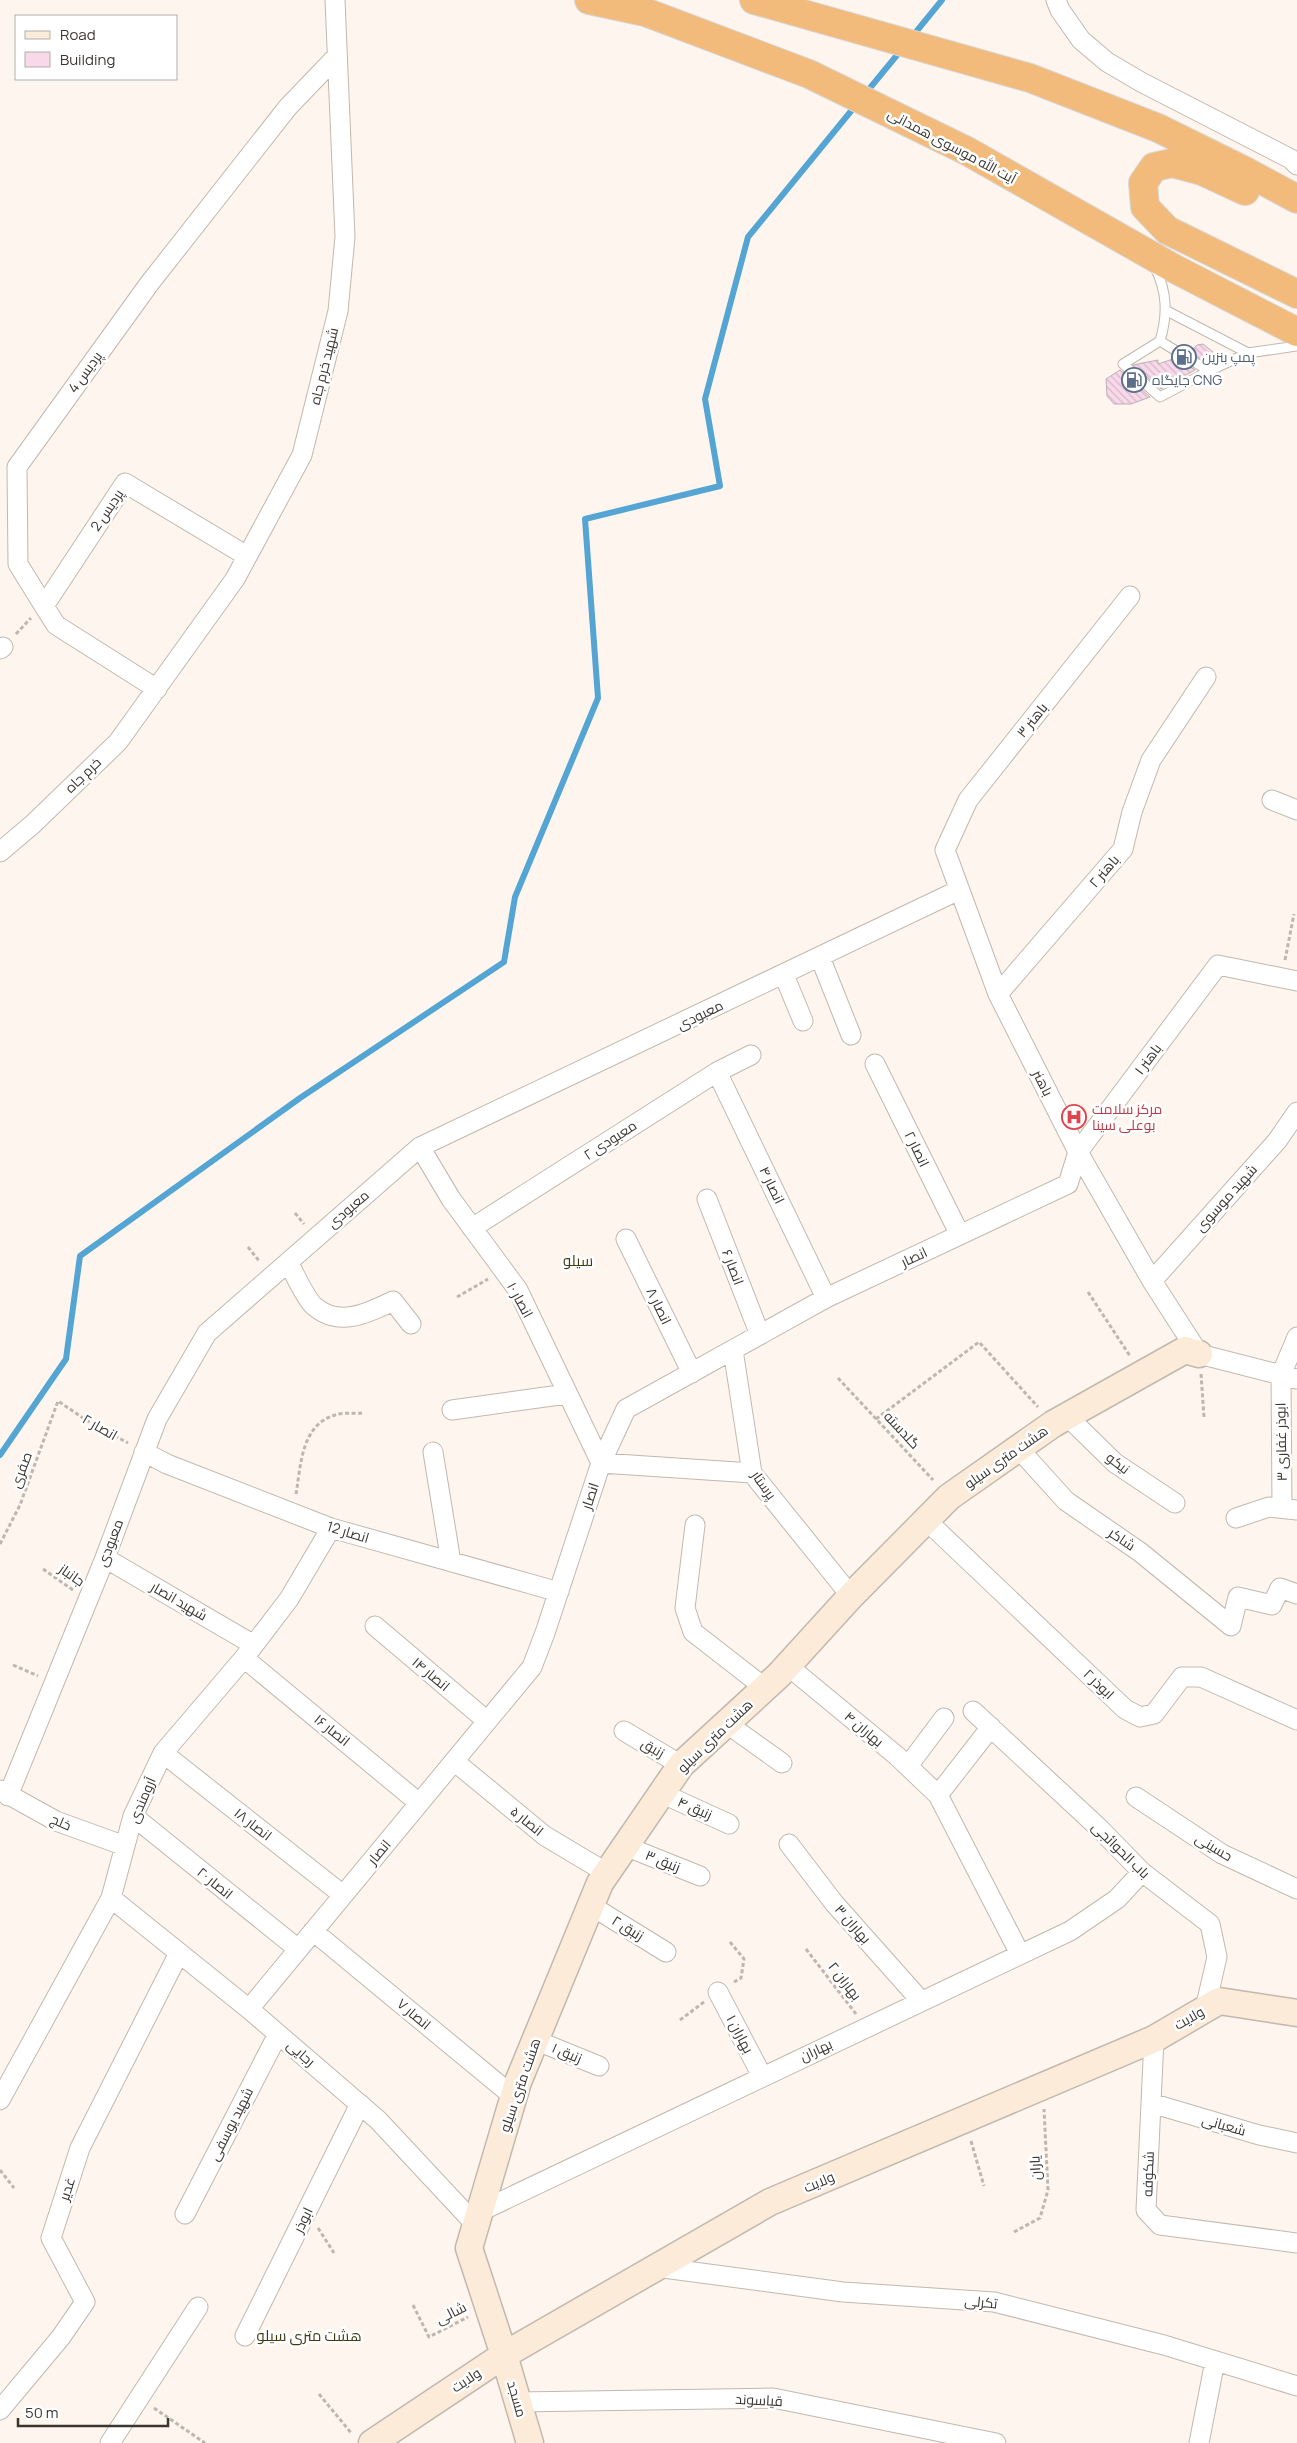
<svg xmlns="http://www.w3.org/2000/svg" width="1297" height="2443" viewBox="0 0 1297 2443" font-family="Manrope,Cairo,sans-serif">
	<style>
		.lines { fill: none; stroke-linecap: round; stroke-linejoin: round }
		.stream { stroke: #54a5d4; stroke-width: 6 }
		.building { fill: url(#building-back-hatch); stroke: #bbafb6 }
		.lane-casing { stroke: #c1b8ae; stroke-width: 11 }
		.street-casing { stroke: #c1b8ae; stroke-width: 21 }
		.secondary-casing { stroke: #c1b8ae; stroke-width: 29 }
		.highway-casing { stroke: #d8d7d6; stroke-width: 30 }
		.path { stroke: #beb7b0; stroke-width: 3; stroke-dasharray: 4 2.5; stroke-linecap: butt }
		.lane { stroke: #fff; stroke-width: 9 }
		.street { stroke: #fff; stroke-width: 19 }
		.secondary { stroke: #fbebd8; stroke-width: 26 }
		.highway { stroke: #f2bb7c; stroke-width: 28 }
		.labels { text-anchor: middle; stroke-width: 5; stroke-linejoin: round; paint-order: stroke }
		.street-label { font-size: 14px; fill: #3a3632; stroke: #fff }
		.service-label { font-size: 14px; fill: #4e5e75; stroke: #fff; text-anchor: start }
		.health-label { font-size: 14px; fill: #be3a42; stroke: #fff; text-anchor: start }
		.neighbourhood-label { font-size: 15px; fill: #3a3d15; stroke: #fff }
	</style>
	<defs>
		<pattern id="building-back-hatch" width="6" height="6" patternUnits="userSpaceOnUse" patternTransform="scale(1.25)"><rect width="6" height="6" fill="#f8d8e9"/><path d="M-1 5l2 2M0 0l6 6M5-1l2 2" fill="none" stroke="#d5bac8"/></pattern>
	</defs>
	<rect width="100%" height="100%" fill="#fef6ee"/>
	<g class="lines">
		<!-- stream -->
		<path class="stream" d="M911,38L942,0
			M865,94L902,49
			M0,1455L66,1359L80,1256L300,1098L504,962L515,897L598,698L585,519L720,486L705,399L748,237L856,105"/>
	</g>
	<!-- building -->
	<path class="building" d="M1203,344L1213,352L1214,359L1209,364L1190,352L1197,345Z
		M1176,358L1195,370L1161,389L1133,365L1158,360V364Z
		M1120,370L1150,397L1131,404H1114L1107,396L1106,379Z"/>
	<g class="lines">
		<defs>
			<path id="lane" d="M1155,267C1167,292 1168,314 1160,341L1209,371L1248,353L1297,346
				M1167,311L1248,353
				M1160,341L1123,364L1160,397L1209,371"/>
			<path id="street" d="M1056,0L1060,10L1081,40L1107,62L1141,82L1291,159L1297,165
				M1130,596L968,800L945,850L998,994L1078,1152L1152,1281L1199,1354L1297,1379
				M44,606L125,483L247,556
				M0,649L3,647
				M157,689L56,625L44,606L18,564L17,467L149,284L288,107L337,56
				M1272,800L1297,810
				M0,852L33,824L118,742L235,579L302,455L338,311L345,237L335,0
				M820,957L851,1035
				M784,975L803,1021
				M998,994L1123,849L1132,812L1151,760L1206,677
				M875,1064L960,1235
				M717,1072L826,1298
				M420,1147L451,1199L518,1290L601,1463
				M707,1199L760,1335
				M472,1228L717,1072L751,1055
				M626,1239L692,1373
				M288,1262C295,1274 305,1298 314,1306C339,1328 368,1313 393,1301L411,1324
				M1152,1281L1277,1141L1297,1112
				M733,1350L752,1473L851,1596
				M452,1410L567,1394
				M1067,1416L1115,1463L1175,1503
				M1018,1448L1066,1501L1140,1552L1231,1626L1238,1597L1272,1605L1280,1588L1297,1594
				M144,1452L167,1464L331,1528L559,1592
				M433,1452L451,1562
				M601,1463L752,1473
				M1282,1508L1281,1375L1297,1337
				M1236,1518L1269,1507L1297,1510
				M926,1520L1125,1709L1140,1717L1154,1714L1182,1677H1201L1297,1720
				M695,1525L685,1608L693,1632L765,1688
				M105,1558L254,1645
				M375,1626L487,1721
				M244,1658L419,1803
				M788,1666L897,1756L938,1795L1020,1954
				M973,1711L1099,1828L1142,1872L1210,1924L1217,1957L1205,2009
				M726,1723L782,1763
				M624,1731L681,1765
				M163,1753L343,1895
				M454,1761L545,1836L607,1873
				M908,1766L944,1718
				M0,1790L56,1821L125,1846
				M661,1793L729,1824
				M938,1795L991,1727
				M8,1796L105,1558L157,1419L207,1333L420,1147L959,890
				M1136,1797L1222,1854L1297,1889
				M133,1816L298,1949
				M789,1844L834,1903L921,2001
				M625,1846L700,1876
				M111,1898L249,2009L378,2120L476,2225
				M590,1905L666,1952
				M313,1931L514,2097
				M718,1992L762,2076
				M249,2009L532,1667L545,1633L601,1463L626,1409L826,1298L1068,1184L1078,1152L1218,965L1297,981
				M1154,2039L1146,2210L1160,2225L1297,2243
				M535,2040L599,2066
				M0,2100L111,1898L133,1816L163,1753L244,1658L289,1599L331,1528
				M1151,2103L1259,2135L1297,2143
				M479,2212L1070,1931L1117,1899L1142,1872
				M185,2214L278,2034
				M656,2267L843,2292L994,2302L1164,2345L1297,2386
				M245,2336L360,2104
				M518,2402L773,2398L996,2443
				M0,2410L61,2337L85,2302L51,2238L80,2148L179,1953
				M110,2443L198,2307
				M1199,2443L1215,2361"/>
			<path id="secondary" d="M372,2443L504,2355L770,2202L1154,2039L1219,2001L1297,2013
				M530,2443L504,2355L469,2248L518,2082L600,1883L681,1765L779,1675L851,1596L949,1497L1053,1424L1185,1350L1199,1354"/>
			<path id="highway" d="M589,0L645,12L809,74L967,151L1175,269L1297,332
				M754,0L1030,78L1158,128L1245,171L1297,199
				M1245,191L1202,171L1172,163L1154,167L1143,183L1145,207L1167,230L1297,294"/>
		</defs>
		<!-- lane casing -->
		<use href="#lane" class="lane-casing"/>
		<!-- street casing -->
		<use href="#street" class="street-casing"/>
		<!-- secondary casing -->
		<use href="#secondary" class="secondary-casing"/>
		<!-- highway casing -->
		<use href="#highway" class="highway-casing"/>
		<!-- path -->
		<path class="path" d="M16,634L31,618
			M1285,960L1294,914
			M295,1213L304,1224
			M248,1247L260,1262
			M1088,1292L1130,1356
			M457,1297L488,1279
			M1201,1374L1204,1417
			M838,1378L933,1480
			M876,1419L979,1342L1038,1407
			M296,1494C301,1465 301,1425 335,1415C342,1412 354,1414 362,1413
			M0,1544L20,1505L58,1401L86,1420L128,1443
			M43,1569L73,1590
			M13,1665L38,1676
			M730,1942L744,1959L741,1978L734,1982
			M806,1949L856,2014
			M680,2020L704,2002
			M971,2141L984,2186
			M0,2170L14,2188
			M318,2228L334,2253
			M1014,2232L1040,2218L1048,2190L1044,2109
			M413,2305L429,2337L468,2317
			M319,2394L352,2434
			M154,2408L205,2443"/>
		<!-- lane -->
		<use href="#lane" class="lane"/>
		<!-- street -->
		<use href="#street" class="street"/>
		<!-- secondary -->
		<use href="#secondary" class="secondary"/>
		<!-- highway -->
		<use href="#highway" class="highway"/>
	</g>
	<!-- icons -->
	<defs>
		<symbol id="fuel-ring" viewBox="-11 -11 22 22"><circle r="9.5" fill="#fff" stroke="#5c6f8a" stroke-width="1.5"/><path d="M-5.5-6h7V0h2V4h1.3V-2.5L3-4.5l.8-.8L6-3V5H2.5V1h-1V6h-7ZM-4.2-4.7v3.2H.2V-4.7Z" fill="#5c6f8a"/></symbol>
		<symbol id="hospital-ring" viewBox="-11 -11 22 22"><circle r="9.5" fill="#fff" stroke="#e0444e" stroke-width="1.5"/><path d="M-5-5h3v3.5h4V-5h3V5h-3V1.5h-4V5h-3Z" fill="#e0444e"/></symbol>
	</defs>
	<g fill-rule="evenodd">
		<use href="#fuel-ring" x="1170" y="343" width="28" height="28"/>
		<use href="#fuel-ring" x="1120" y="366" width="28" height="28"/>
		<use href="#hospital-ring" x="1060" y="1103" width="28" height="28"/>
	</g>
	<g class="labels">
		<!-- street labels -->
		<g class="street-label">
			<text transform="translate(952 146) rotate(28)" y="5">آیت الله موسوی همدانی</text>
			<text transform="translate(324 366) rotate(-76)" y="5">شهید خرم جاه</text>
			<text transform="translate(85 372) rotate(-54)" y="5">پردیس 4</text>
			<text transform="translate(107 510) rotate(-56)" y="5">پردیس 2</text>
			<text transform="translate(1032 720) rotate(-51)" y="5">باهنر ۳</text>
			<text transform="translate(83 775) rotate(-44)" y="5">خرم جاه</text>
			<text transform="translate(1104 871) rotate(-49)" y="5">باهنر ۲</text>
			<text transform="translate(700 1015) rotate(-26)" y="5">معبودی</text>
			<text transform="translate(1148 1059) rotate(-53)" y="5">باهنر ۱</text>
			<text transform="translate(1043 1083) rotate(63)" y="5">باهنر</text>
			<text transform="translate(610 1140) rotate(-33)" y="5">معبودی ۲</text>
			<text transform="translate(917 1149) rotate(64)" y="5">انصار ۲</text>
			<text transform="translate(772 1185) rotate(64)" y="5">انصار ۴</text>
			<text transform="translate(1226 1198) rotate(-48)" y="5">شهید موسوی</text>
			<text transform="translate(348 1209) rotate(-41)" y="5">معبودی</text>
			<text transform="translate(914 1257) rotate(-25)" y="5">انصار</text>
			<text transform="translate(733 1267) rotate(69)" y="5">انصار ۶</text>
			<text transform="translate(520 1300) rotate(61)" y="5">انصار ۱۰</text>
			<text transform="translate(659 1306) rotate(64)" y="5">انصار ۸</text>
			<text transform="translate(100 1427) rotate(30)" y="5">انصار ۲</text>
			<text transform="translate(902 1430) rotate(47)" y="5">گلدسته</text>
			<text transform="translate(1281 1442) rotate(-91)" y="5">ابوذر غفاری ۳</text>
			<text transform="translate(1006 1457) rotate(-35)" y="5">هشت متری سیلو</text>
			<text transform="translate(1118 1463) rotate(38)" y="5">نیکو</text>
			<text transform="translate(21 1470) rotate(-70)" y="5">صفری</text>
			<text transform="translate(764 1485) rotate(55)" y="5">پرستار</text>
			<text transform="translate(590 1496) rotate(-72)" y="5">انصار</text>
			<text transform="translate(348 1532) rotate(17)" y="5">انصار 12</text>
			<text transform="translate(1122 1539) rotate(34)" y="5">شاکر</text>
			<text transform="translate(110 1543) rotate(-69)" y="5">معبودی</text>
			<text transform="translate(72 1575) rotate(35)" y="5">جانباز</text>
			<text transform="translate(179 1601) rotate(30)" y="5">شهید انصار</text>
			<text transform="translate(431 1674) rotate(40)" y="5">انصار ۱۴</text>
			<text transform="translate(1099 1684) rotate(44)" y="5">ابوذر ۲</text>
			<text transform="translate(864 1729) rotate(40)" y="5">بهاران ۴</text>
			<text transform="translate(332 1730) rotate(39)" y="5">انصار ۱۶</text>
			<text transform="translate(715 1736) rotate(-44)" y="5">هشت متری سیلو</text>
			<text transform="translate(653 1748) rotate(30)" y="5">زنبق</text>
			<text transform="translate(142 1800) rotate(-67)" y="5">آرومندی</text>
			<text transform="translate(695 1808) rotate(24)" y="5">زنبق ۴</text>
			<text transform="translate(527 1821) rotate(39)" y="5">انصار ۵</text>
			<text transform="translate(61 1822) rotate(23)" y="5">خلج</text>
			<text transform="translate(253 1824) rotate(38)" y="5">انصار ۱۸</text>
			<text transform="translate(1214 1847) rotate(31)" y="5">حسینی</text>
			<text transform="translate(1121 1850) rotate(44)" y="5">باب الحوائجی</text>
			<text transform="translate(379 1852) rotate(-50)" y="5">انصار</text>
			<text transform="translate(663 1861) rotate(22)" y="5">زنبق ۳</text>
			<text transform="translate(215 1883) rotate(39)" y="5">انصار ۲۰</text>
			<text transform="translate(853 1924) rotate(49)" y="5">بهاران ۳</text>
			<text transform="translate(628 1928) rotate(32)" y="5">زنبق ۲</text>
			<text transform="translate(845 1981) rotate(52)" y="5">بهاران ۲</text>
			<text transform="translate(414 2014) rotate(40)" y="5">انصار ۷</text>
			<text transform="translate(1189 2018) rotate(-30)" y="5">ولایت</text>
			<text transform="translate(740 2034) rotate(62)" y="5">۱ بهاران</text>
			<text transform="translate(816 2050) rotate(-25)" y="5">بهاران</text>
			<text transform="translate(301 2053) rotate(41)" y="5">رجایی</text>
			<text transform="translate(567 2053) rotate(23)" y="5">زنبق ۱</text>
			<text transform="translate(520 2085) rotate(-71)" y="5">هشت متری سیلو</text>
			<text transform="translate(231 2124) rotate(-63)" y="5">شهید یوسفی</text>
			<text transform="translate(1224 2125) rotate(16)" y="5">شعبانی</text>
			<text transform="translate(1035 2168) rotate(-93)" y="5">یاران</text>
			<text transform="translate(1148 2174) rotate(-88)" y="5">شکوفه</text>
			<text transform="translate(819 2182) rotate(-23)" y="5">ولایت</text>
			<text transform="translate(67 2189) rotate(-72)" y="5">غدیر</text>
			<text transform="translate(303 2220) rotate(-64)" y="5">ابوذر</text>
			<text transform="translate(981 2302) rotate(6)" y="5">تکرلی</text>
			<text transform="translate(451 2313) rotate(-27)" y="5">شالی</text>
			<text transform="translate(466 2380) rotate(-34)" y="5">ولایت</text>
			<text transform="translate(517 2399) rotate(74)" y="5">مسجد</text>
			<text transform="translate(759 2400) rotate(3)" y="5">قیاسوند</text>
		</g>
		<!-- service labels -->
		<g class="service-label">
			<text x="1202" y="362">پمپ بنزین</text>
			<text x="1152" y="385">جایگاه CNG</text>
		</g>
		<!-- health labels -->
		<g class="health-label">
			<text x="1092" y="1114">مرکز سلامت<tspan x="1092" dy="16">بوعلی سینا</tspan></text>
		</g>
		<!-- neighbourhood labels -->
		<g class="neighbourhood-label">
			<text x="578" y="1266">سیلو</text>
			<text x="309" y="2341">هشت متری سیلو</text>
		</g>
	</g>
	<!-- legend -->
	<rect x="15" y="15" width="162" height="65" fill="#ffffff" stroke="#b0afad"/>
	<rect x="25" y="31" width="25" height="8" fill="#fbebd8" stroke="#b0afad"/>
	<text x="60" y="40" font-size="15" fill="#3a3632">Road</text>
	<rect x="25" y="52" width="25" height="15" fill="#f8d8e9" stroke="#b0afad"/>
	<text x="60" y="65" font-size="15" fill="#3a3632">Building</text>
	<!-- scale -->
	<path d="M18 2418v8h150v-8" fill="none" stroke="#3a3632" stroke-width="2.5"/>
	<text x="25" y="2418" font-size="15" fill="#3a3632" stroke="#ffffff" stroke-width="4" paint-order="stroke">50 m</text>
</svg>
